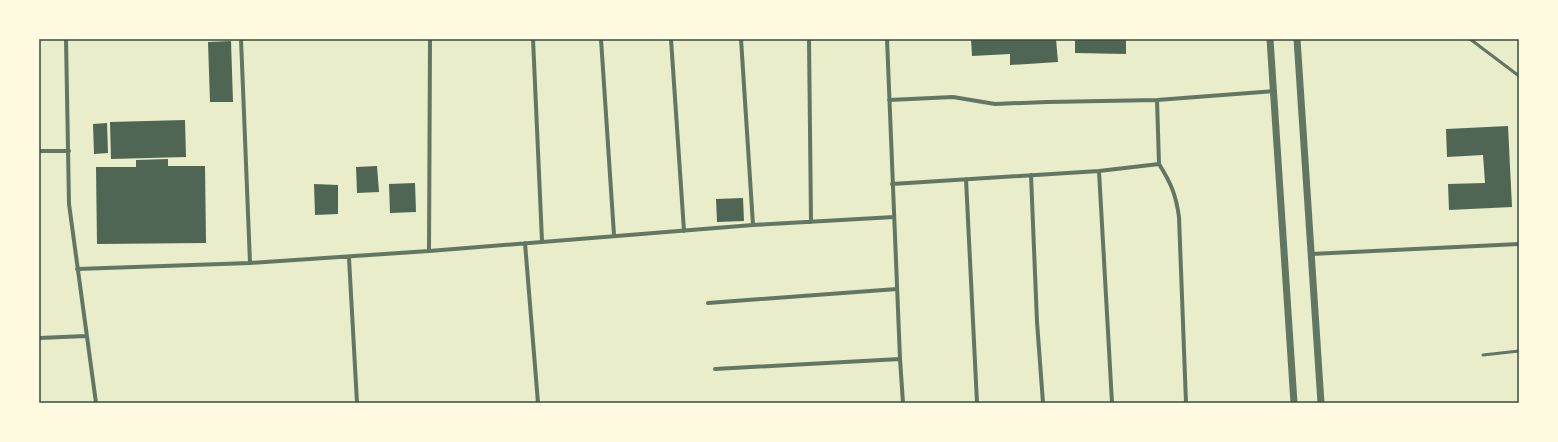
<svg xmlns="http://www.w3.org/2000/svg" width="1558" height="442" viewBox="0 0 1558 442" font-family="Montserrat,sans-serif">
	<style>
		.building { fill: #4f6655 }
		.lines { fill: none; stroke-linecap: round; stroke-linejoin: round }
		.service { stroke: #617663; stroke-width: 3 }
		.minor { stroke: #617663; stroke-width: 4 }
		.tertiary { stroke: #617663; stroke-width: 7 }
		.neatline { fill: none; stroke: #344e41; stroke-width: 1.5 }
	</style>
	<rect width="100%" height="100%" fill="#e9edc9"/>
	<!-- building -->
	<path class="building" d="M971,39H1056L1058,62L1010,65V54L972,56Z
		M1075,39H1126V54L1075,53Z
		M231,41L233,102H210L208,42Z
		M185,120L186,157L111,159L110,122Z
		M107,123L108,153L94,154L93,124Z
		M1508,126L1512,207L1449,210L1448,184L1485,183L1483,155L1447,157L1446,129Z
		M168,159V166H205L206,243L97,244L96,167H136V160Z
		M377,166L379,192L357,193L356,167Z
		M415,183L416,212L390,213L389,184Z
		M314,184L338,185V214L315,215Z
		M743,198L744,221L717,222L716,199Z"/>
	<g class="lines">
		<!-- service -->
		<path class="service" d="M1470,39L1519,76
			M1483,355L1519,351"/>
		<!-- minor -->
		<path class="minor" d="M66,39L69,204L96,403
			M241,39L250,263
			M430,39L429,251L753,225L894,217
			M533,39L542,241
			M601,39L614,235
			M671,39L684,231
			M741,39L753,225
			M809,39L811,222
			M887,39L900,359L903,403
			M889,100L953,97L995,104L1047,102L1157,100L1275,91
			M39,151H69
			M1159,164C1171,183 1176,195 1179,217L1186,403
			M1099,171L1112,403
			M1031,175L1037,322L1043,403
			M966,179L977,403
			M892,184L1099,171L1159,164L1157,100
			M525,243L538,403
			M1311,254L1519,244
			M349,258L357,403
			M77,269L250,263L429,251
			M708,303L897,289
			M39,338L86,336
			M715,369L900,359"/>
		<!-- tertiary -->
		<path class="tertiary" d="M1270,39L1294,403
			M1297,39L1321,403"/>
	</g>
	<!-- border -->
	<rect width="1558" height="442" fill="none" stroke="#fefae0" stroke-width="80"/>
	<rect x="40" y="40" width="1478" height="362" class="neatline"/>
</svg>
